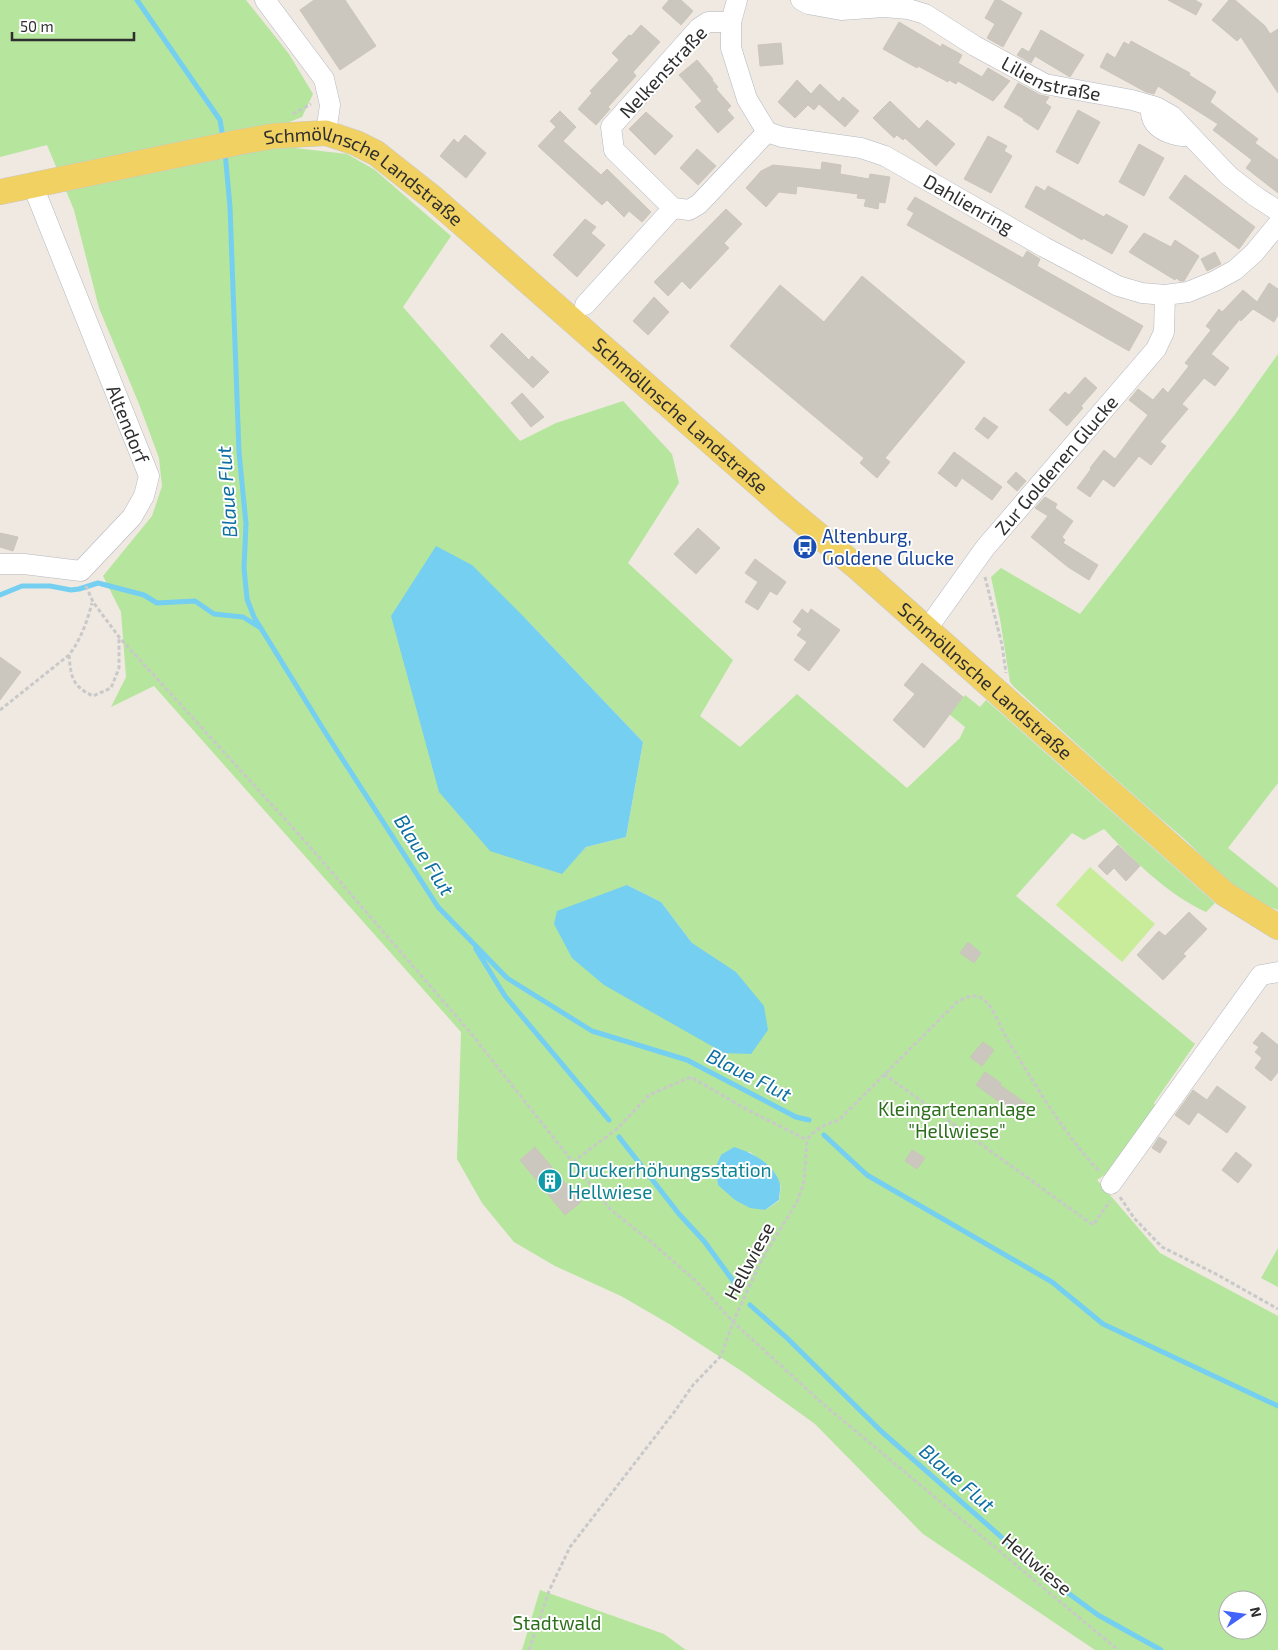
<svg xmlns="http://www.w3.org/2000/svg" width="1278" height="1650" viewBox="0 0 1278 1650" font-family="'Exo 2',sans-serif">
	<style>
		.green { fill: #b6e59e; fill-rule: evenodd }
		.pitch { fill: #c9ec9a }
		.water { fill: #75cff0 }
		.lines { fill: none; stroke-linecap: round; stroke-linejoin: round }
		.stream { stroke: #75cff0; stroke-width: 5 }
		.building { fill: #cbc7bf; stroke: #cbc5ba }
		.minor-casing { stroke: #b4b7c1; stroke-width: 21 }
		.major-casing { stroke: #c9c9c9; stroke-width: 26 }
		.path { stroke: #c9c9c9; stroke-width: 3; stroke-dasharray: 4 2.5; stroke-linecap: butt }
		.minor { stroke: #fff; stroke-width: 20 }
		.major { stroke: #f2d163; stroke-width: 25 }
		.labels { text-anchor: middle; stroke-width: 4; stroke-linejoin: round; paint-order: stroke }
		.street-label { font-size: 19px; fill: #2e2e2e; stroke: #fff }
		.transit-label { font-size: 19px; fill: #164399; stroke: #fff; text-anchor: start }
		.park-label { font-size: 19px; fill: #2c6e1b; stroke: #fff }
		.culture-label { font-size: 19px; fill: #0d838f; stroke: #fff; text-anchor: start }
		.water-label { font-size: 20px; font-style: italic; fill: #0d6fa3; stroke: #fff }
	</style>
	<rect width="100%" height="100%" fill="#efe9e1"/>
	<!-- green -->
	<path class="green" d="M0,0H246L289,54L313,94L302,117L282,125L295,148L347,154L375,170L451,236L403,307L520,441L556,423L623,401L672,454L679,483L628,563L733,660L700,716L740,747L797,694L907,788L960,738L965,727L949,714L965,695L980,707L986,700L1215,903L1206,912C1167,894 1134,861 1104,829L1084,840L1072,833L1016,896L1195,1044L1154,1103L1157,1111L1115,1168L1097,1180L1160,1253L1278,1316V1650H1095L923,1534L815,1424L743,1372L671,1325L621,1296L555,1266L514,1242L482,1203L457,1159L461,1032L154,686L111,707L126,677L121,612L103,576L152,516L162,486L159,458L139,404L99,308L74,210L47,145L0,157ZM525,618L643,742L626,837L586,847L561,874ZM627,885L661,902L692,943ZM750,1152L774,1172L781,1186L779,1201L765,1210L718,1185L715,1168L721,1155ZM1228,1600H1258V1630H1228Z
		M1278,354V783L1228,848L1278,888V910C1265,905 1252,899 1241,891C1219,876 1202,855 1182,837C1125,788 1070,738 1014,687L1010,682L1000,619L991,577L1001,568L1080,614L1236,413Z
		M1278,1248V1287L1261,1278Z
		M540,1590L664,1634L686,1650H522Z"/>
	<!-- pitch -->
	<path class="pitch" d="M1090,867L1155,924L1122,962L1056,905Z"/>
	<!-- water -->
	<path class="water" d="M436,546L472,565L525,618L643,742L626,837L586,847L562,874L490,851L439,792L391,616Z
		M627,885L661,902L692,943L736,972L764,1006L768,1030L751,1054L724,1053L604,985L572,958L554,924L557,911Z
		M734,1147C753,1153 774,1164 780,1184C781,1189 779,1195 779,1200L765,1210L750,1208L735,1200L718,1185L715,1168L721,1155Z"/>
	<g class="lines">
		<!-- stream -->
		<path class="stream" d="M137,0L220,120L223,138
			M225,152L230,207L239,452L246,524L244,568L247,599L254,617L325,732L438,907L507,978L592,1031L687,1060L796,1117L809,1120
			M0,595L22,586H50L71,590L79,589L98,583L144,595L157,603L195,601L214,614L243,617L259,627
			M476,949L505,996L609,1120
			M824,1135L867,1175L1052,1282L1103,1324L1278,1406
			M619,1137L679,1214L704,1241L739,1289
			M750,1305L787,1338L882,1432L1049,1579L1098,1615L1161,1650"/>
	</g>
	<!-- building -->
	<path class="building" d="M314,0H345L376,46L340,70L300,10Z
		M669,0H681L693,11L681,25L662,8Z
		M995,0H1000L1022,13L1003,47L987,38L995,24L985,18Z
		M1168,0H1195L1202,4L1196,15Z
		M1229,0H1235L1265,26L1270,34L1278,29V93L1241,37L1237,41L1212,20Z
		M899,22L941,47L942,44L962,55L958,63L982,77L988,68L1010,81L993,101L958,81L956,84L949,80L948,82L918,66L917,68L883,49Z
		M641,25L660,42L633,72L636,76L608,107L610,109L596,125L578,109L592,93L590,91L619,60L612,53L629,35L631,36Z
		M1041,30L1084,55L1070,77L1035,56L1031,63L1017,55L1022,48L1029,52Z
		M1131,41L1190,73L1189,75L1216,92L1210,102L1258,139L1255,143L1278,160V193L1246,168L1252,160L1213,130L1218,124L1158,86L1154,94L1146,92L1100,67L1107,53L1115,58L1124,42L1129,45Z
		M781,43L783,64L760,66L758,45Z
		M697,60L713,79L712,80L718,87L716,89L731,106L727,110L734,118L718,133L695,107L702,101L679,75Z
		M797,80L811,94L820,84L839,102L843,97L859,111L845,127L819,104L814,110L808,105L795,118L778,102Z
		M1018,83L1040,95L1049,97L1045,103L1051,107L1038,130L1023,120L1024,119L1004,107Z
		M890,101L919,129L927,120L955,144L936,166L905,138L903,140L897,135L894,138L873,118Z
		M1078,110L1100,122L1078,164L1056,152Z
		M560,111L576,127L563,141L601,175L607,169L651,212L642,222L629,211L624,217L607,200L602,205L538,146L556,127L550,121Z
		M646,112L673,136L655,155L629,129Z
		M465,135L486,153L466,178L440,156L454,139L458,143Z
		M988,136L1007,146L1004,151L1012,156L991,193L964,179Z
		M1139,144L1164,158L1144,196L1119,182Z
		M697,149L716,166L698,185L680,168Z
		M822,162L841,165L840,174L869,179L870,174L890,177L885,203L879,202L878,209L864,206L866,199L857,198L858,194L797,186L796,194L779,192L766,207L746,188L761,171L773,165L821,170Z
		M1185,175L1255,227L1239,249L1169,198Z
		M1036,186L1045,191L1048,186L1104,217L1106,214L1128,226L1112,254L1083,238L1082,240L1025,207Z
		M915,197L1023,258L1027,251L1040,259L1037,266L1143,326L1129,351L907,225L914,213L907,209Z
		M726,209L742,224L724,243L729,248L690,289L682,281L668,296L654,282Z
		M585,219L596,227L591,233L605,245L577,277L553,255Z
		M1144,233L1171,247L1175,240L1199,256L1184,281H1180L1176,278L1175,280L1129,252Z
		M1215,252L1221,264L1207,271L1201,259Z
		M862,276L965,362L885,458L890,462L877,478L860,463L864,458L730,346L780,285L824,322Z
		M1269,283L1278,289V315L1274,322L1253,309L1241,321L1240,319L1211,354L1229,368L1215,386L1204,378L1182,404L1188,409L1160,442L1166,446L1151,465L1139,456L1114,487L1103,479L1090,497L1077,488L1091,469L1090,468L1104,450L1115,459L1148,415L1129,400L1138,389L1153,400L1163,388L1168,393L1189,366L1185,363L1211,330L1206,326L1219,309L1222,312L1243,290L1257,302Z
		M654,297L669,312L648,335L633,321Z
		M502,333L529,360L532,356L549,372L533,388L490,346Z
		M1085,377L1097,388L1081,406L1083,408L1067,426L1049,410L1065,392L1069,395Z
		M522,393L544,417L531,427L511,403Z
		M984,417L998,427L988,439L975,429Z
		M954,452L1002,487L992,500L962,478L956,487L938,473Z
		M1016,472L1026,481L1017,491L1007,482Z
		M1045,497L1057,504L1055,508L1073,521L1062,537L1065,540L1063,543L1098,565L1089,580L1068,567L1031,537L1048,516L1035,508Z
		M698,528L720,548L696,574L674,554Z
		M0,533L18,537L13,551L0,547Z
		M755,559L786,582L777,595L770,591L758,610L745,602L758,582L745,573Z
		M802,609L808,614L811,609L840,630L809,671L794,660L807,642L797,635L802,629L793,622Z
		M0,657L21,672L0,700Z
		M922,663L963,697L924,748L893,720L915,694L904,685Z
		M1118,845L1140,866L1126,881L1114,868L1107,875L1098,866Z
		M1189,912L1207,929L1183,954L1186,956L1163,980L1137,955L1159,931L1165,936Z
		M968,942L981,953L974,963L960,953Z
		M1262,1032L1278,1045V1072L1271,1081L1255,1068L1262,1058L1255,1052L1259,1047L1253,1043Z
		M983,1042L994,1050L982,1066L970,1057Z
		M985,1072L1001,1083L1000,1085L1027,1104L1018,1116L976,1085Z
		M1217,1086L1246,1107L1227,1133L1198,1112L1189,1125L1175,1115L1193,1090L1207,1100Z
		M1159,1137L1167,1142L1160,1153L1152,1148Z
		M535,1147L581,1202L565,1215L520,1160Z
		M912,1150L925,1158L917,1169L905,1161Z
		M1236,1152L1252,1165L1238,1183L1222,1170Z"/>
	<g class="lines">
		<defs>
			<g id="minor">
				<path d="M265,0L324,79L330,105L326,133"/>
				<path id="s1" d="M737,0L731,22V48L747,99L767,132L782,137L861,148L885,156L1044,247L1118,286L1142,293L1165,295L1188,292L1215,281L1235,270L1254,253L1278,224"/>
				<path id="s2" d="M801,0L808,4L841,10L884,7L908,9L925,14L975,46L1045,84L1132,100L1156,107L1172,116L1229,176L1255,196L1278,211"/>
				<path d="M731,22H708L699,28L611,127L614,150L673,208L689,210L699,204L767,132"/>
				<path d="M1152,106C1151,110 1150,114 1152,118C1157,132 1178,137 1191,136"/>
				<path d="M585,305L673,208"/>
				<path d="M0,564H24L81,571L132,517L144,496L149,476L33,186"/>
				<path id="s3" d="M927,629L985,548L1156,349L1164,332L1165,295"/>
				<path d="M1111,1184L1261,975L1278,972"/>
			</g>
			<g id="major">
				<path id="s4" d="M0,192L240,142L274,136L326,133L356,143L376,153L433,198L787,509L858,568L1225,894L1278,927"/>
			</g>
		</defs>
		<!-- minor casing -->
		<use href="#minor" class="minor-casing"/>
		<!-- major casing -->
		<use href="#major" class="major-casing"/>
		<!-- path -->
		<path class="path" d="M293,114L311,104
			M985,577L1002,645L1006,673
			M86,586L93,602L119,637L304,840L469,1031L610,1209L650,1241L697,1282L733,1322L822,1403L1118,1650
			M69,655C71,677 72,686 93,696L111,688L119,668V637
			M0,710L69,655C81,639 87,622 92,603
			M884,1074L1093,1225L1110,1201
			M573,1162L618,1128L649,1095L691,1077L744,1108L807,1140
			M1120,1197L1134,1218L1162,1247L1216,1274L1278,1309
			M529,1650L549,1591L570,1547L675,1411L693,1385L721,1356L733,1322L762,1259L797,1202L804,1182L807,1140C814,1129 827,1124 839,1120L958,1001C967,997 974,993 983,999C994,1007 1001,1030 1009,1042C1036,1086 1063,1133 1099,1171"/>
		<!-- minor -->
		<use href="#minor" class="minor"/>
		<!-- major -->
		<use href="#major" class="major"/>
	</g>
	<!-- icons -->
	<defs>
		<symbol id="bus-disc" viewBox="-11 -11 22 22"><circle r="9.5" fill="#1a4fb4" stroke="#fff"/><path d="M-5-6H5V4H4V6H2V4H-2V6H-4V4H-5ZM-3.5-4V0h7V-4ZM-3.5 1.2v1.5H-2V1.2ZM2 1.2v1.5H3.5V1.2Z" fill="#fff"/></symbol>
		<symbol id="building-disc" viewBox="-11 -11 22 22"><circle r="9.5" fill="#0f9aa8" stroke="#fff"/><path d="M-4-6H4V6H1V3H-1V6H-4ZM-2.5-4.3h1.7v1.8h-1.7ZM.8-4.3h1.7v1.8H.8ZM-2.5-1h1.7V.8h-1.7ZM.8-1h1.7V.8H.8Z" fill="#fff"/></symbol>
	</defs>
	<g fill-rule="evenodd">
		<use href="#bus-disc" x="791" y="533" width="28" height="28"/>
		<use href="#building-disc" x="536" y="1167" width="28" height="28"/>
	</g>
	<g class="labels">
		<!-- street labels -->
		<g class="street-label">
			<text transform="translate(663 72) rotate(-47)" y="7">Nelkenstraße</text>
			<text dy="7" stroke="none"><textPath href="#s2" startOffset="270">Lilienstraße</textPath></text>
			<text dy="7" stroke="none"><textPath href="#s4" startOffset="382">Schmöllnsche Landstraße</textPath></text>
			<text dy="7" stroke="none"><textPath href="#s1" startOffset="358">Dahlienring</textPath></text>
			<text dy="7" stroke="none"><textPath href="#s4" startOffset="788">Schmöllnsche Landstraße</textPath></text>
			<text transform="translate(128 424) rotate(68)" y="7">Altendorf</text>
			<text dy="7" stroke="none"><textPath href="#s3" startOffset="209">Zur Goldenen Glucke</textPath></text>
			<text dy="7" stroke="none"><textPath href="#s4" startOffset="1192">Schmöllnsche Landstraße</textPath></text>
			<text transform="translate(749 1261) rotate(-62)" y="7">Hellwiese</text>
			<text transform="translate(1037 1564) rotate(40)" y="7">Hellwiese</text>
		</g>
		<!-- transit labels -->
		<g class="transit-label">
			<text x="822" y="543">Altenburg,<tspan x="822" dy="22">Goldene Glucke</tspan></text>
		</g>
		<!-- park labels -->
		<g class="park-label">
			<text x="957" y="1116">Kleingartenanlage<tspan x="957" dy="22">"Hellwiese"</tspan></text>
			<text x="557" y="1630">Stadtwald</text>
		</g>
		<!-- culture labels -->
		<g class="culture-label">
			<text x="568" y="1177">Druckerhöhungsstation<tspan x="568" dy="22">Hellwiese</tspan></text>
		</g>
		<!-- water labels -->
		<g class="water-label">
			<text transform="translate(227 492) rotate(-94)" y="7">Blaue Flut</text>
			<text transform="translate(424 855) rotate(57)" y="7">Blaue Flut</text>
			<text transform="translate(749 1075) rotate(27)" y="7">Blaue Flut</text>
			<text transform="translate(957 1478) rotate(41)" y="7">Blaue Flut</text>
		</g>
	</g>
	<!-- north arrow -->
	<g transform="translate(1243 1615) rotate(77)"><circle r="24" fill="#ffffff" stroke="#ababab"/>
	<path d="M0-4L9 19L0 12L-9 19Z" fill="#4264fb"/>
	<text y="-8" font-size="14" font-weight="bold" text-anchor="middle" fill="#2e2e2e">N</text>
	</g>
	<!-- scale -->
	<path d="M12 32v8h122v-8" fill="none" stroke="#2e2e2e" stroke-width="2.5"/>
	<text x="20" y="32" font-size="15" fill="#2e2e2e" stroke="#ffffff" stroke-width="4" paint-order="stroke">50 m</text>
</svg>
